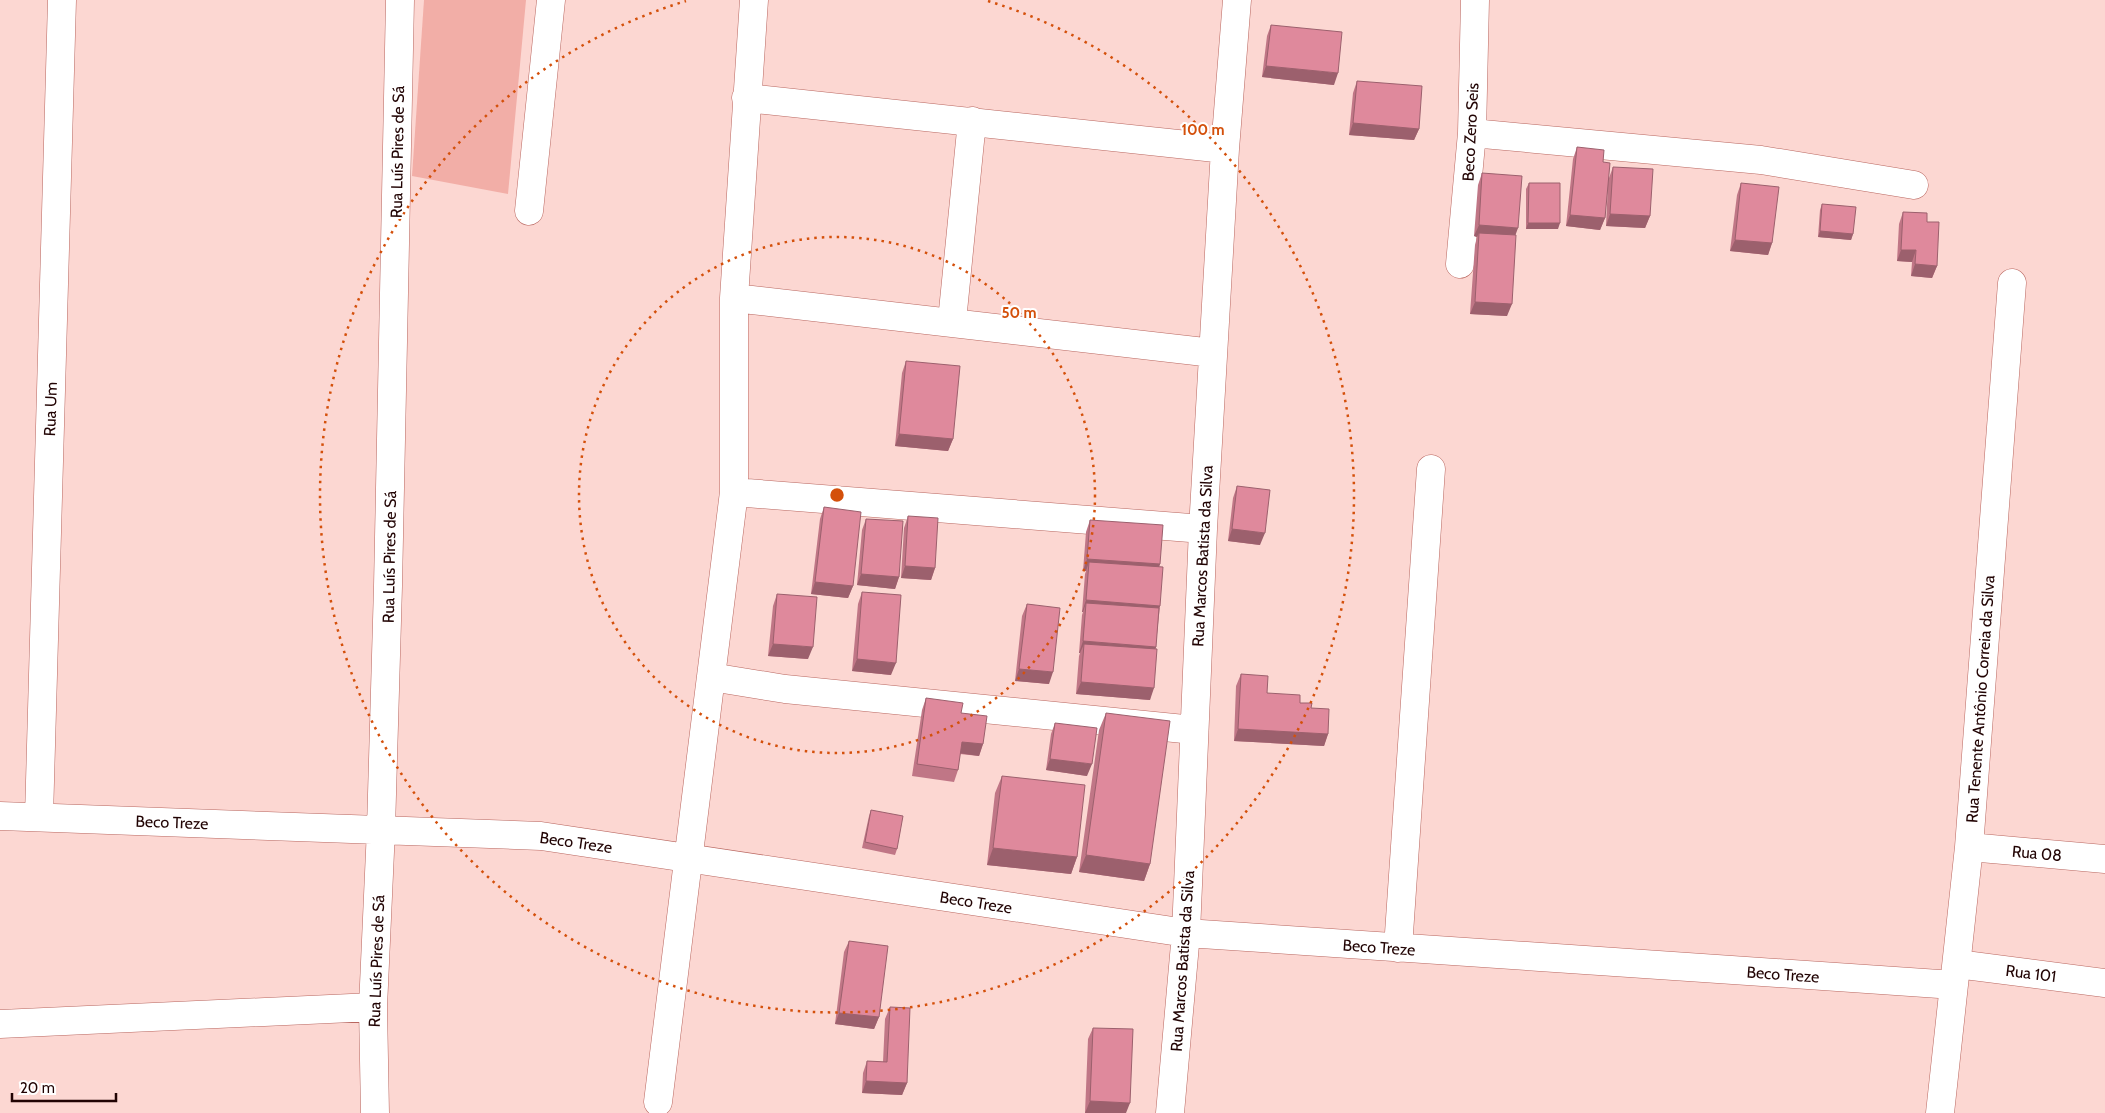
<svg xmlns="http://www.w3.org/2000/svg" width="2105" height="1113" viewBox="0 0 2105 1113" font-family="Cabin,sans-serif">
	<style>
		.green { fill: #f2aea7 }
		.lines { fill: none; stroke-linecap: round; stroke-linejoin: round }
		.street-casing { stroke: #b9665f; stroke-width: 29 }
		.street { stroke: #fff; stroke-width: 28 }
		.wall { fill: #c07686 }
		.shaded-wall { fill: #9c606d }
		.building { fill: #df899c; stroke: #9c606d }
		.ring { fill: none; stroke: #d4500b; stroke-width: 2.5; stroke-dasharray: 2.5 5 }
		.labels { text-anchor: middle; stroke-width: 4; stroke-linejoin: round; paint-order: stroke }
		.street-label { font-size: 16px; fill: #210303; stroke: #fff }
		.centre { fill: #d4500b; stroke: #fff; stroke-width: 2.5 }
		.ring-label { font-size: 15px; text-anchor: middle; font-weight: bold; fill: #d4500b; stroke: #fff; stroke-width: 4; stroke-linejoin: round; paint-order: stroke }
	</style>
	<rect width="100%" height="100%" fill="#fcd7d2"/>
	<!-- green -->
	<path class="green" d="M424,0H526L508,194L412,176Z"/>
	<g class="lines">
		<defs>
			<path id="street" d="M746,98L1225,149
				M1472,133L1761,160L1914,185
				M529,211L551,0
				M1460,264L1472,133L1475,0
				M734,298L1213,353
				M952,321L972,121
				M734,492L1203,529
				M711,677L785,689L1194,730
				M0,816L541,836L1186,933L1954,985
				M39,817L62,0
				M1969,847L2105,859
				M1398,948L1431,469
				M1957,964L2105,983
				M0,1024L373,1007
				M658,1102L734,492V298L754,0
				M375,1113L373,1007L381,829L388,586L400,0
				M1170,1113L1186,933L1203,529L1225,149L1237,0
				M1940,1113L1969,847L2012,283"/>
		</defs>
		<!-- street casing -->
		<use href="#street" class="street-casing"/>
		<!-- street -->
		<use href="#street" class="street"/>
	</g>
	<!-- wall -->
	<path class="wall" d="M1271,25L1334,85L1262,77L1267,36Z
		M1357,81L1419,129L1414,140L1349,135L1353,93Z
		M1577,147L1603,162L1609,178L1613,167L1650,216L1645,228L1606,226L1608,184L1605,218L1600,230L1566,226L1573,159Z
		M1482,173L1515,235L1507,316L1470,314L1475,245L1477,237L1474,236L1478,185Z
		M1529,183L1558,229H1526V189Z
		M1741,183L1772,243L1768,255L1730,251L1737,195Z
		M1822,204L1853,234L1851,240L1818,237L1820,210Z
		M1903,212L1927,222L1937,266L1932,278L1911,276L1912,262L1897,261L1899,224Z
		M906,361L953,439L948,451L895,446L902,373Z
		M1237,486L1260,545L1228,541L1233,498Z
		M824,507L853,586L848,598L811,594L820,519Z
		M908,516L935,568L931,580L901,578L904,528Z
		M866,519L899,577L895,589L857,585L862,530Z
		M1090,520L1160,564L1159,567L1160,606L1150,700L1076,694L1079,656L1080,653H1079L1082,615L1083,612H1082L1085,574L1086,571H1083L1086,532Z
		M862,592L891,675L852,671L858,604Z
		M777,594L808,659L768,656L773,606Z
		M1027,604L1049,684L1015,681L1022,616Z
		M1241,674L1267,693L1300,703L1311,708L1328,734L1324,746L1234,741L1236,686Z
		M926,698L961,713L983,744L979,756L960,754L958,770L954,782L912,776L922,710Z
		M1106,713L1150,864L1144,881L1079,872L1099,730Z
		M1055,723L1087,776L1046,770L1051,734Z
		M1002,776L1077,857L1071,874L987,865L995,793Z
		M871,810L897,849L895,855L862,848L869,816Z
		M849,941L879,1017L874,1029L835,1024L844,952Z
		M890,1007L907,1083L902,1095L862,1093L863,1073L867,1061L883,1062L885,1019Z
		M1093,1028L1126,1113H1085L1088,1039Z"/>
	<!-- shaded-wall -->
	<path class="shaded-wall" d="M1266,66L1338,73L1334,85L1262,77Z
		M1353,123L1419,129L1414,140L1349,135Z
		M1610,214L1650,216L1645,228L1606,226Z
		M1570,215L1605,218L1600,230L1566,226Z
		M1528,223H1560L1558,229H1526Z
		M1479,225L1518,228L1514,239L1479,233L1477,237L1474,236Z
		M1820,231L1853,234L1851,240L1818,237Z
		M1735,240L1772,243L1768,255L1730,251Z
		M1901,250H1916L1912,262L1897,261Z
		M1915,264L1937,266L1932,278L1911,276Z
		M1475,302L1512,304L1507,316L1470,314Z
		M899,434L953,439L948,451L895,446Z
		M1232,529L1265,533L1260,545L1228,541Z
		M1087,559L1160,564L1156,575L1089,562L1086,571H1083Z
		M905,566L935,568L931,580L901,578Z
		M861,574L899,577L895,589L857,585Z
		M815,582L853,586L848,598L811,594Z
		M1086,600L1160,606L1155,617L1086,603L1083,612H1082Z
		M1083,641L1156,647L1152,658L1084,644L1080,653H1079Z
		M773,644L813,647L808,659L768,656Z
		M857,659L896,663L891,675L852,671Z
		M1019,669L1053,672L1049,684L1015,681Z
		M1081,682L1154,688L1150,700L1076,694Z
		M1238,729L1328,734L1324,746L1234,741Z
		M962,742L983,744L979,756L958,753Z
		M1050,759L1092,764L1087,776L1046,770Z
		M993,848L1077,857L1071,874L987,865Z
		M1086,855L1150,864L1144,881L1079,872Z
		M839,1013L879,1017L874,1029L835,1024Z
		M866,1081L907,1083L902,1095L862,1093Z
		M1090,1101L1130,1103L1126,1113H1085Z"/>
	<!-- building -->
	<path class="building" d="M1271,25L1342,32L1338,73L1266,66Z
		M1357,81L1422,86L1419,129L1353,123Z
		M1577,147L1604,150L1603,162L1610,163L1605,218L1570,215Z
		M1613,167L1653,169L1650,216L1610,214Z
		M1482,173L1522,176L1518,228L1479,225Z
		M1529,183H1560V223H1528Z
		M1741,183L1779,187L1772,243L1735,240Z
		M1822,204L1856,207L1853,234L1820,231Z
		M1903,212L1927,213V222H1939L1937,266L1915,264L1916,250H1901Z
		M1479,233L1516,235L1512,304L1475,302Z
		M906,361L960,366L953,439L899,434Z
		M1237,486L1270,490L1265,533L1232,529Z
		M824,507L861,512L853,586L815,582Z
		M908,516L938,518L935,568L905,566Z
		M866,519L903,521L899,577L861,574Z
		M1090,520L1163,525L1160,564L1087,559Z
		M1089,562L1163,567L1160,606L1086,600Z
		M862,592L901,595L896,663L857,659Z
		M777,594L817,597L813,647L773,644Z
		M1086,603L1159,608L1156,647L1083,641Z
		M1027,604L1060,608L1053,672L1019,669Z
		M1084,644L1157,649L1154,688L1081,682Z
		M1241,674L1268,676L1267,693L1300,695V703H1312L1311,708L1329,709L1328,734L1238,729Z
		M926,698L963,703L961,713L987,716L983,744L962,742L958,770L917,764Z
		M1106,713L1170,721L1150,864L1086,855Z
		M1055,723L1097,728L1092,764L1050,759Z
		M1002,776L1085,785L1077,857L993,848Z
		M871,810L903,816L897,849L865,842Z
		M849,941L888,946L879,1017L839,1013Z
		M890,1007L910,1008L907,1083L866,1081L867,1061L887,1062Z
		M1093,1028L1133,1029L1130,1103L1090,1101Z"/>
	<!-- distance rings -->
	<g class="ring">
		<circle cx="837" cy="495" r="258"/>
		<path d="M988 1A517 517 0 1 1 686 1"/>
	</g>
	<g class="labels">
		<!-- street labels -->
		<g class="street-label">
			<text transform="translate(1470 132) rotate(-87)" y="6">Beco Zero Seis</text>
			<text transform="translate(397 152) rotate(-89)" y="6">Rua Luís Pires de Sá</text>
			<text transform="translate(50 409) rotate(-88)" y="6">Rua Um</text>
			<text transform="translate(1202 556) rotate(-87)" y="6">Rua Marcos Batista da Silva</text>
			<text transform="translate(389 557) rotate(-89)" y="6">Rua Luís Pires de Sá</text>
			<text transform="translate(1980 699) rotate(-86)" y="6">Rua Tenente Antônio Correia da Silva</text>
			<text transform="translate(172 822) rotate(2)" y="6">Beco Treze</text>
			<text transform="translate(576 842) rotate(8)" y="6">Beco Treze</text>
			<text transform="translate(2037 853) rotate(5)" y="6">Rua 08</text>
			<text transform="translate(976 902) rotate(9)" y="6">Beco Treze</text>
			<text transform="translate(1379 947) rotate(4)" y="6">Beco Treze</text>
			<text transform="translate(376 961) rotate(-88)" y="6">Rua Luís Pires de Sá</text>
			<text transform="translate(1182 961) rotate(-86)" y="6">Rua Marcos Batista da Silva</text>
			<text transform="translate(2031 973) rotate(7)" y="6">Rua 101</text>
			<text transform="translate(1783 974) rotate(4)" y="6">Beco Treze</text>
		</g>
	</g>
	<circle cx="837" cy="495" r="8" class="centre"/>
	<g class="ring-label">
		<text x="1203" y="135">100 m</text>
		<text x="1019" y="318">50 m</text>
	</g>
	<!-- scale -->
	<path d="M12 1093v8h104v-8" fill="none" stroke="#210303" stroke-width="2.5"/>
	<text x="20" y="1093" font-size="15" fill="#210303" stroke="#ffffff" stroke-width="4" paint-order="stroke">20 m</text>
</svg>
